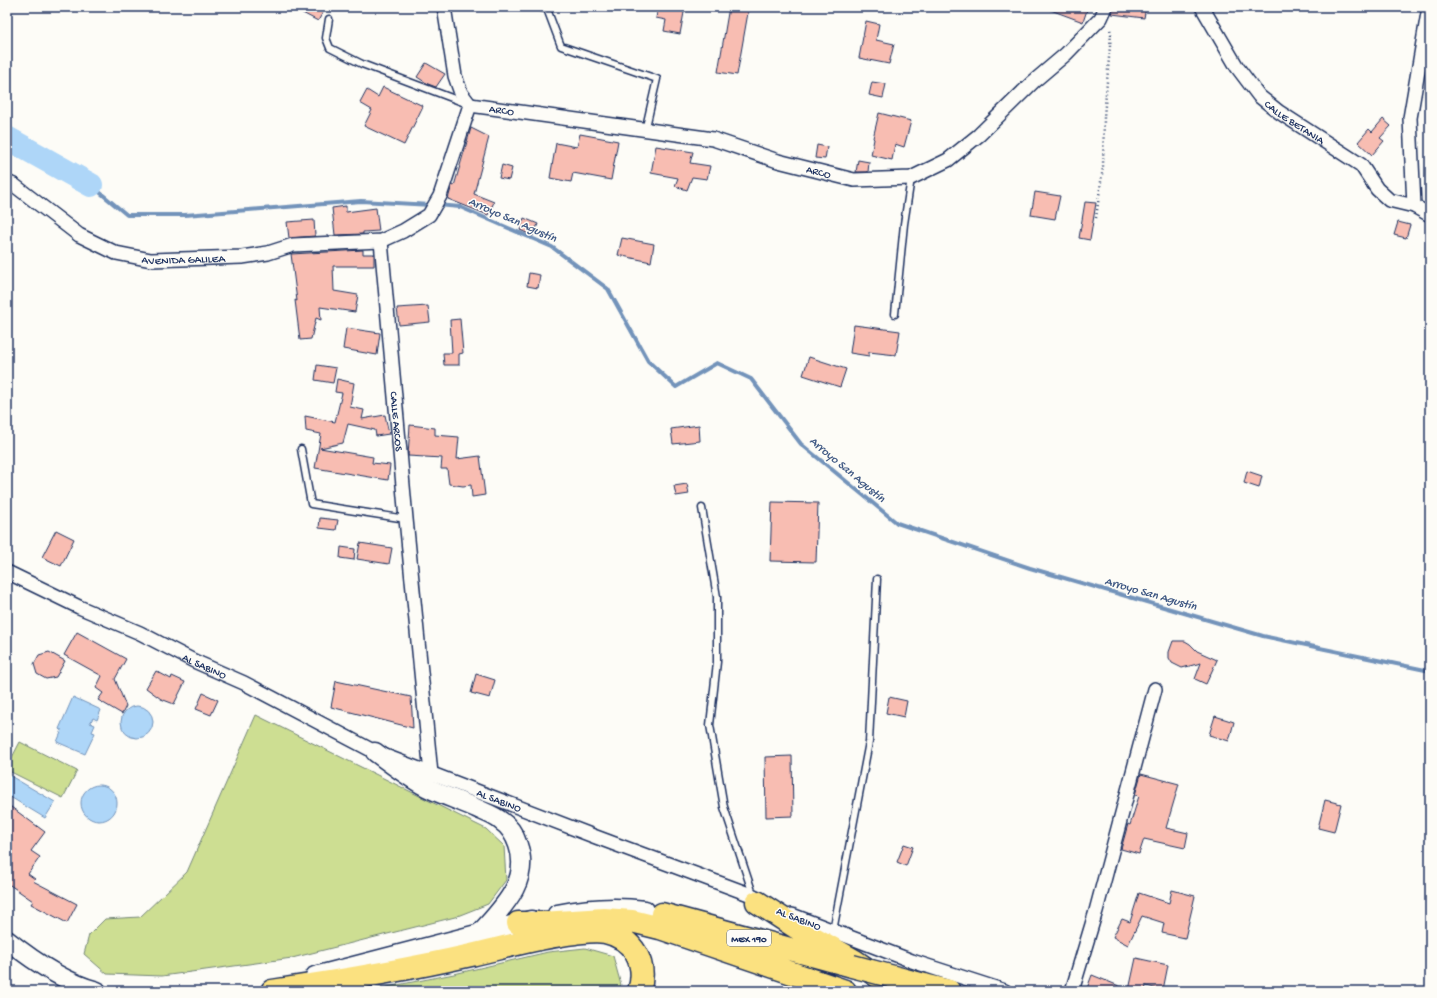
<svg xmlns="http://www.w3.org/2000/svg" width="1437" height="998" viewBox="0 0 1437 998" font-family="'Gochi Hand',sans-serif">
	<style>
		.green { fill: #cdde92; stroke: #748678 }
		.water { fill: #aed6f8; stroke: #7393ba }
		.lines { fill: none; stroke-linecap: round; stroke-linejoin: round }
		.stream { stroke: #7393ba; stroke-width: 4 }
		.river { stroke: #aed6f8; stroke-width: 24 }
		.building { fill: #f8bdb2; stroke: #1b2f5e }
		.lane-casing { stroke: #1b2f5e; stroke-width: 9 }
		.street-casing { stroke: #1b2f5e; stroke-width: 16 }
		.secondary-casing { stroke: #1b2f5e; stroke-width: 21 }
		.highway-casing { stroke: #1b2f5e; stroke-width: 25 }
		.path { stroke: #1b2f5e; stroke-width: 2.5; stroke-dasharray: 1 3; stroke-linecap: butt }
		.lane { stroke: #fdfcf7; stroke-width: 6 }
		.street { stroke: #fdfcf7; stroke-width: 13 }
		.secondary { stroke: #fdfcf7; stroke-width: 18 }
		.highway { stroke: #fbe180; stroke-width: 22 }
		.highway-bridge-casing { stroke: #1b2f5e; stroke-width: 25; stroke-linecap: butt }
		.highway-bridge { stroke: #fbe180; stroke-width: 22 }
		.labels { text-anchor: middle; stroke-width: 3; stroke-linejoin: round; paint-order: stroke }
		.shield { fill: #fdfcf7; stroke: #5f6c8c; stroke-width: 1 }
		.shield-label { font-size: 10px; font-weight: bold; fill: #1b2f5e }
		.street-label { font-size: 11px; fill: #1b2f5e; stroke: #fdfcf7 }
		.water-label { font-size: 12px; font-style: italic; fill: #405984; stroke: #fdfcf7 }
	</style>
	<rect width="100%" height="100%" fill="#fdfcf7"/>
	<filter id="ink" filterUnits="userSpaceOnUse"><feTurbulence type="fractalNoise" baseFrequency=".025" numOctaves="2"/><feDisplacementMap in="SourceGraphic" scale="8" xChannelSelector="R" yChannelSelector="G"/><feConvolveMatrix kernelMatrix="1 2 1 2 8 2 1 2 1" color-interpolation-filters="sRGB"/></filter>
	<g filter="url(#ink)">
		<!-- green -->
		<path class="green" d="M256,715L486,829L504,846L506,880L488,904L455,917L292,958L162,976L107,974L84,954L89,935L105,919L140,917L187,872Z
			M20,742L77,771L63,798L7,770V767Z
			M585,948L613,956L621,985L616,991H366L454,974L548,952Z"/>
		<!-- water -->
		<path class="water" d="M73,697L101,710L97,720L93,718L90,723L95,725L92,732L95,733L85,754L57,742L62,730L59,729Z
			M121 722a16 16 0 1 1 32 0a16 16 0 1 1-32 0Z
			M7,774L55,802L45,818L7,795Z
			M81 803a18 18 0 1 1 36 0a18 18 0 1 1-36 0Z"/>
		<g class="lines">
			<!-- stream -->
			<path class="stream" d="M7,138L91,185L127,215H185L361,201L431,205
				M438,205L460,207L552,247L608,289L648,361L676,387L717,363L751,379L801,444L897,523L1030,568L1263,636L1430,671"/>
			<!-- river -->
			<path class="river" d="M7,138L91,185"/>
		</g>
		<!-- building -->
		<path class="building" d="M291,7H326L318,21Z
			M658,7H685L680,34L664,31L666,20L656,18Z
			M729,7H749L737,75L718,72Z
			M1048,7H1088L1083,22L1048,9Z
			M1114,7H1146L1144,18L1112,14Z
			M866,21L879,24L876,40L894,44L889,64L859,58Z
			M426,63L445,74L436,87L428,84L417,77Z
			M872,82L886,84L883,98L869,95Z
			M383,87L423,106L404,145L364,126L372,110L360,103L367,90L378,97Z
			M879,113L911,121L904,147L895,144L892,160L871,155L874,139L873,138Z
			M1383,119L1391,126L1380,138L1384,141L1372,155L1358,142L1369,129L1372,132Z
			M471,128L489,137L474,194L494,202L488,215L448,199L452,185L454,186Z
			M580,134L618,141L611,180L573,173L571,182L550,178L556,143L577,147Z
			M817,145L827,147L825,159L815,158Z
			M656,146L693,152L690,163L710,166L707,179L692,177L687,190L675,186L678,178L651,173Z
			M858,160L869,162L868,172H856Z
			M502,165L512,168L509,180L499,178Z
			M1035,192L1060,196L1055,219L1031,215Z
			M1085,202L1096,203L1090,240L1079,238Z
			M346,206V212L376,208L379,231L363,232V234L335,235L332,208Z
			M524,218L538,224L533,236L520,230Z
			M314,220L315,236L289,238L287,222Z
			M1398,222L1410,225L1406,238L1394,235Z
			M622,238L654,244L651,262L618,255Z
			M363,250V254H374V266H333L334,291L358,295L355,312L320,307L321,320L316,318L311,339L300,340L295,300L297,301L291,254Z
			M529,273L540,275L538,288L527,286Z
			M428,306L430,322L399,325L397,308Z
			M460,319L463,353L459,354V365H444L443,353H452L450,320Z
			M854,325L900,331L896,355L869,352V356L850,353Z
			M346,328L380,333L377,355L343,349Z
			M809,357L846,369L840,387L803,375Z
			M317,365L336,368L333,383L315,380Z
			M337,379L354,383L350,407L364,410L362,419L385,415L389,434L376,436L375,430L348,424L343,443L320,448L373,457L372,463L390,465L388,480L315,468L321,434L306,431L305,416L335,422L342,393L335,392Z
			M410,425L435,428V435L459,437L457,459L480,456L485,495L472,497L471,485L463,486L449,484L447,469H441L442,458L408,456Z
			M699,425L700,441L673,444L671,429Z
			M1247,471L1262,476L1259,488L1244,483Z
			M687,484L689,494L676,496L674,486Z
			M772,502L818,503L816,562L770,561Z
			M320,518L338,520L336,530L319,528Z
			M56,530L74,539L61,566L42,557Z
			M360,543L392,548L389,564L357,559Z
			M341,547L355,549L354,560L340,558Z
			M77,632L126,659L115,679L126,706L122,714L98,700L103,693L96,688L102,676L64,655Z
			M1173,641H1185L1190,644L1197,651L1217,660L1206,684L1195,679L1201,663L1182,668L1172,663L1169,658V652Z
			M49,652L65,661L56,677L46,679L37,674L34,664L39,655Z
			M156,671L171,679L172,676L185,682L174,704L161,699L146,688Z
			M476,674L495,680L490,698L471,693Z
			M336,681L411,697L413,728L331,707Z
			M203,693L218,700L211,715L196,709Z
			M889,697L907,701L904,717L886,713Z
			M1215,716L1234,722L1229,741L1209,735Z
			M792,756L793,816L766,817L765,757Z
			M1141,774L1179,784L1166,828L1188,833L1185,848L1144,839L1139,854L1121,849L1128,824L1130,825L1139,796L1135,795Z
			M1325,800L1341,804L1334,832L1318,828Z
			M7,804L45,832L31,851L40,857L28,874L35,879L33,881L77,904L67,923L31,904L33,901L7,883Z
			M904,844L913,847L906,866L897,862Z
			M1172,890L1195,896L1185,938L1162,933L1164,923L1142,916L1128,945L1113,937L1122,919L1130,922L1139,893L1169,903Z
			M1136,958L1168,965L1163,990L1146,986L1145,991H1086L1092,975L1129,990Z"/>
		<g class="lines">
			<defs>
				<path id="lane" d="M538,7L547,9L561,46L657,79L645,131
					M329,19L326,38L330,48L362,64L465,103
					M895,314L904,224L911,178
					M301,449L311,504L406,519
					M702,508L717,597V662L710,725L724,807L753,894
					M833,931L869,742L877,579"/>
				<g id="street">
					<path d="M444,7L455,76L461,93L470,105"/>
					<path id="s1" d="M1202,7L1237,67L1259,96L1279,112L1361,165L1377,189L1389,200L1414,206L1430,215"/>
					<path id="s2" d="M470,105L713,139L778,161L854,180L911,178L948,160L979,135L1033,82L1066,54L1101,18L1106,7"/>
					<path id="s3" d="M7,182L14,185L79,235L116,253L151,260L242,257L268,253L293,245L381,241L403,231L429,215L440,196L470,105"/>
					<path d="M1414,206L1410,118L1429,7"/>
					<path id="s4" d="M381,241L406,519L431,774"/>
					<path id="s5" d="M7,572L79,607L140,633L194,661L244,683L375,752L596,837L754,896L757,902L762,904"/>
					<path d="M792,915L912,961L1005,991"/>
					<path d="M1072,991L1096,911L1155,689"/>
				</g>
				<path id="secondary" d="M375,752C391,764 408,777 426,787C442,795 460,801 476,808C484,812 494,815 501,821C509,826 515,836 518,845C531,881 502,908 480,933
					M557,914C587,908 615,906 645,910
					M7,940C32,960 66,983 97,991
					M315,976L531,920"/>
				<path id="highway" d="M757,902L797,928L855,961L899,991
					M662,914L852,966
					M518,923H542L604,919L632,921L660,928L845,991
					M924,985L949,991
					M272,991C339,981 405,970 471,955C506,947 539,937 575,933C584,932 595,930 605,932C633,938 648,963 639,991"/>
			</defs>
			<!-- lane casing -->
			<use href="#lane" class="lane-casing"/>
			<!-- street casing -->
			<use href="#street" class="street-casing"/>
			<!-- secondary casing -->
			<use href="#secondary" class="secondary-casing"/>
			<!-- highway casing -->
			<use href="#highway" class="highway-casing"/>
			<!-- path -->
			<path class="path" d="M1096,218L1103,167L1104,117L1111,34L1110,28"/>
			<!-- lane -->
			<use href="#lane" class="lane"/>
			<!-- street -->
			<use href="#street" class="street"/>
			<!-- secondary -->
			<use href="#secondary" class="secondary"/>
			<!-- highway -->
			<use href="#highway" class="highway"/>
			<defs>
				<path id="highway-bridge" d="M852,966L924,985"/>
			</defs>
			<!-- highway-bridge casing -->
			<use href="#highway-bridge" class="highway-bridge-casing"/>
			<!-- highway-bridge -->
			<use href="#highway-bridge" class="highway-bridge"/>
		</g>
	</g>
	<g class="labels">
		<!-- shield labels -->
		<rect class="shield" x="727" y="930" width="44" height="16" rx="3"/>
		<g class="shield-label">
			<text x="749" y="942">MEX 190</text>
		</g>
		<!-- street labels -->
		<g class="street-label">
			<text dy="4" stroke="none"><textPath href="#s2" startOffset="32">ARCO</textPath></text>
			<text dy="4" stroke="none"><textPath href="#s1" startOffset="150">CALLE BETANIA</textPath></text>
			<text dy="4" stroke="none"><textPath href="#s2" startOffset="356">ARCO</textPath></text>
			<text dy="4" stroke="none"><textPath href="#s3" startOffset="199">AVENIDA GALILEA</textPath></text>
			<text dy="4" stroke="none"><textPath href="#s4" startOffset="181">CALLE ARCOS</textPath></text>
			<text dy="4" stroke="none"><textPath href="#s5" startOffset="219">AL SABINO</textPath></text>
			<text dy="4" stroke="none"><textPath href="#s5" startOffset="543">AL SABINO</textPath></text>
			<text transform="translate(799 918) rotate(21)" y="4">AL SABINO</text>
		</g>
		<!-- water labels -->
		<g class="water-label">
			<text transform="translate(513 219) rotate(24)" y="4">Arroyo San Agustín</text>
			<text transform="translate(848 469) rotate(40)" y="4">Arroyo San Agustín</text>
			<text transform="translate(1151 593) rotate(16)" y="4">Arroyo San Agustín</text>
		</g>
	</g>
	<!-- margin -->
	<rect width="1437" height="998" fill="none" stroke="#fdfcf7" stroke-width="24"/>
	<rect x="12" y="12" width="1413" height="974" fill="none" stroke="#1b2f5e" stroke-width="1.5" filter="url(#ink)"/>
</svg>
